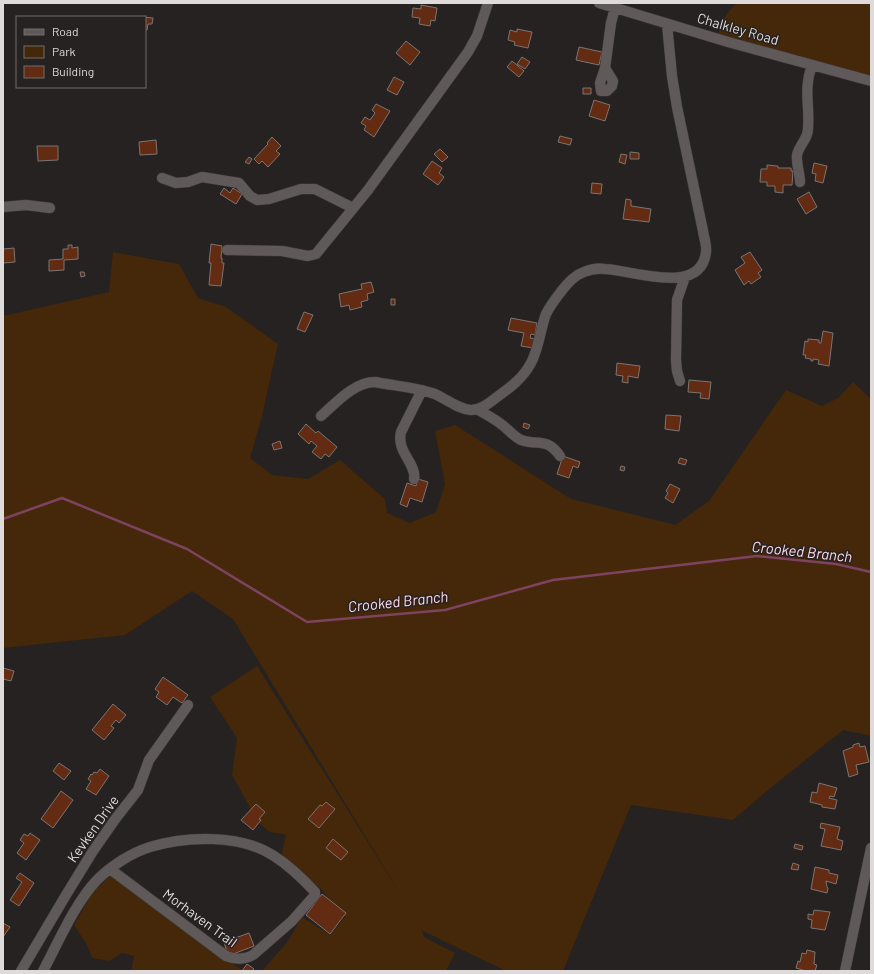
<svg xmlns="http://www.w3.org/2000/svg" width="874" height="974" viewBox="0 0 874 974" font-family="Barlow,sans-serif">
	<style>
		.green { fill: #452709 }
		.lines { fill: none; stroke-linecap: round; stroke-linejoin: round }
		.stream { stroke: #7d4360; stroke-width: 2.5 }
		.building { fill: #632c12; stroke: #7a7573 }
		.minor-casing { stroke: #413d3d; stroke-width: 11 }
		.minor { stroke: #5f5a59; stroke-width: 10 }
		.labels { text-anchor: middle; stroke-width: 3; stroke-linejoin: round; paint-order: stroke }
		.street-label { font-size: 14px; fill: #dedbda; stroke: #262221 }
		.water-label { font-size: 15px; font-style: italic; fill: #fed8e9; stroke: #262221 }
	</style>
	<rect width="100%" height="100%" fill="#262221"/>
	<!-- green -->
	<path class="green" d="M736,3H871V77L718,34L723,19Z
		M113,252L179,264L198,298L226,307L278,344L262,416L250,458L272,475L308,479L340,460L385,499L387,513L410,523L436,512L445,484L435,431L455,425L571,499L675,525L709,501L786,390L822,406L838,398L853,382L871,399V736L843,730L768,790L733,820L631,805L563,971H506L423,931L421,928L424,937L455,953L446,971H262L288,941L302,917L330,935L345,917L321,889L281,857L286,835L270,832L258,822L232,775L237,738L210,697L257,666L398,890L233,619L192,591L125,635L3,648V316L109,292Z
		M111,875L233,964L244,971H131L134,956L122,953L109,961L92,958L87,945L74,925L93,892Z"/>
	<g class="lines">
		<!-- stream -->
		<path class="stream" d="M3,519L62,498L187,549L307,622L445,610L553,580L757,556L836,564L871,572"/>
	</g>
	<!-- building -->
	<path class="building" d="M421,5L437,8L435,21L431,20L430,26L419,24L420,18L412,17L413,8L421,9Z
		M143,17L153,18L152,24H148L147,30L145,29V17Z
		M517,29L532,32L528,48L514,45L515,42L508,40L510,30L517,32Z
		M406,41L420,52L410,65L396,53Z
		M579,47L602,52L599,65L576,60Z
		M522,57L530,62L525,69L517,64Z
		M512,61L524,71L519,77L507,67Z
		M394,77L404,82L397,95L387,90Z
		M583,88H591V94H583Z
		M594,100L610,105L605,121L589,116Z
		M376,104L390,111L374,137L364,130L366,126L361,123L365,117L370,120L375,113L372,110Z
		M560,136L572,139L570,145L558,142Z
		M272,137L281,146L276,151L280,154L268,167L262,161L259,164L254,159L268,144L267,143Z
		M156,140L157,154L140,155L139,142Z
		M37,146H58V160L38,161Z
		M440,149L448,157L442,162L434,154Z
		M630,152L639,153V159H630Z
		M621,154L627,155L625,164L619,162Z
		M249,157L252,159L249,164L245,162Z
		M432,161L442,168L439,173L444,177L438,185L423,174Z
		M814,163L827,166L823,183L815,181L816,174L812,173Z
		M767,165L778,166V168H791V171H793L792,185H783V193L775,192V186H767V182H760L761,169H767Z
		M592,183L602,184L601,194L591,193Z
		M224,188L230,193L233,188L242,194L236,204L220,194Z
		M809,192L817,207L806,214L797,199Z
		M626,199L631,200V206L651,209L649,222L623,219Z
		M211,244L222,246L221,258H222V263H224L221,286L209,285L211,263H209Z
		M68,245H72V248L78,247V259L64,260V270L49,271V260L63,259V249H68Z
		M14,248L15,262L3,263V249Z
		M750,252L762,270L758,273L761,277L751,284L749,281L744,285L735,270L745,263L741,257Z
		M80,272H84L85,276L81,277Z
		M371,282L374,292L367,294L368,300L361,302L362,307L350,310L349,305L341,307L339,294L362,289L361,284Z
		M391,299H395V305H391Z
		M304,312L313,315L305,332L297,329Z
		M511,318L537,323L535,335L531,334L530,338L535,339L533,348L521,346L524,333L508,330Z
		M823,331L833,333L829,366L818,364L819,360L813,359V361H811V359L805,358L806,355H803L805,341L808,342V339L819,340V343H821Z
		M617,363L640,366L638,378L628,376V383L622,382L623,376L616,375Z
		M689,380L711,382L709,399L700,398L701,393L688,392Z
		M666,415L681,416L679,431L665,429Z
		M524,423L530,425L528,429L523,427Z
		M306,424L316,433L318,431L337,447L329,457L325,454L321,459L312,452L317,446L311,441L309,444L298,434Z
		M280,441L282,448L274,450L272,444Z
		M563,456L580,462L578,468L573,466L569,478L557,474Z
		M680,458L687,460L685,465L678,463Z
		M621,466L625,467L624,471L620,470Z
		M418,479L428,482L422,502L410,498L407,507L400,504L407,483L416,486Z
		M670,484L680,489L673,503L665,498L668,493L666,491Z
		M3,668L14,671L11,681L3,679Z
		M163,677L188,695L182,703L173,697L167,705L156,697L159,692L155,689Z
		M113,704L126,715L119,723L116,720L111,726L114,728L104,740L92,730Z
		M859,743L860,747L865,746L869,762L856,765L858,774L849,777L843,751L853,747V745Z
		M59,763L71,771L64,780L53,771Z
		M100,769L109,776L96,795L86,789L91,781L88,779L91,774L92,775L94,772L97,773Z
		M819,783L837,788L834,797L830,796L829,798L837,800L835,809L822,807V805L810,802L812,792L817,793Z
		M61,791L73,800L53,828L41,819Z
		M326,802L335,809L319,828L308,819L320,805L322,806Z
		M256,804L265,812L259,819L261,820L253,830L241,820Z
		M821,823L840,827L837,839L843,841L841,850L821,846L825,829L820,828Z
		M30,833L40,840L26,860L17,853L24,843L20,840L24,834L28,836Z
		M333,839L348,852L341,860L326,848Z
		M795,844L803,846L802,850L794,848Z
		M793,863L799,865L798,870L791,869Z
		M815,867L829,870V873L838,875L836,884L826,881L827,887L828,888L827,893L811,889Z
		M20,873L34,883L19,906L10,900L22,882L16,878Z
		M322,894L346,913L330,934L306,915Z
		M814,910L830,912L825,930L811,928L812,920L808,919V914L813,915Z
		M3,923L10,927L3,937Z
		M249,933L254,946L228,956L224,942Z
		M807,950L815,952L814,964L817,965L815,971H806L796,968L798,961L800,962L802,953L806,954Z
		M247,964L254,969L252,971H242Z"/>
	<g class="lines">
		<defs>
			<path id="minor" d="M599,3L728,42L871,81
				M605,68L600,83L601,91H607L612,86L613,81L605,68L611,23L615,8
				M162,178L176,183L188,182L202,177L239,183L250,196L257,200L269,199L301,189H315L353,208
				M800,182C800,174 796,163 797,155C799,145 808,139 808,129C810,104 803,90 812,65
				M3,207L26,205L50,208
				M227,250L282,251L308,256L316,254L368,190L468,52L477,36L488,3
				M680,381L677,371L676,360L677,300L685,277
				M477,409C485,414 493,418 501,424C508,429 513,436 521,440C538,446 547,437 560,456
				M321,416C336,403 354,382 375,382C395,386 416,387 435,394C446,399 458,409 471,410C481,410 489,403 497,397C511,387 523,378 531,363C539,348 540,330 546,314C551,304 557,297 563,289C569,282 575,275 584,272C591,269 598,268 605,269C632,270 701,297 706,252C707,246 704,238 703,231L677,107L672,76L667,24
				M414,479C417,464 396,452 401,432L422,390
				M21,971L66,895L93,851L116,818L138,790L149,760L188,705
				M43,971C58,943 75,903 97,880C111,866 131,853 150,847C186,836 241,834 274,856C288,865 303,879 315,892V895L292,921L253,955C244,960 236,960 226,956L110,869
				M845,971L871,848"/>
		</defs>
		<!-- minor casing -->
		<use href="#minor" class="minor-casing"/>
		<!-- minor -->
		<use href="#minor" class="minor"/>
	</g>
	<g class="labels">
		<!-- street labels -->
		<g class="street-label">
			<text transform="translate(738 29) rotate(16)" y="5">Chalkley Road</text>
			<text transform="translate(93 829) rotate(-55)" y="5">Kevken Drive</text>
			<text transform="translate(200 918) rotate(36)" y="5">Morhaven Trail</text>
		</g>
		<!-- water labels -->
		<g class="water-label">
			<text transform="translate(802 552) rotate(6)" y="5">Crooked Branch</text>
			<text transform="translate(398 602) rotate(-6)" y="5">Crooked Branch</text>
		</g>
	</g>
	<!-- border -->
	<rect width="874" height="974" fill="none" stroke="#dedbda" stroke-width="8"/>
	<!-- legend -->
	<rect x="16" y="16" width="130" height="72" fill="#262221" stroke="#706c6b"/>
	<rect x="24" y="29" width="20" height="6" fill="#5f5a59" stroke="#706c6b"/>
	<text x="52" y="36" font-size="12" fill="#dedbda">Road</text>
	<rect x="24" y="46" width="20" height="12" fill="#452709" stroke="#706c6b"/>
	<text x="52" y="56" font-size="12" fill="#dedbda">Park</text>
	<rect x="24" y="66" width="20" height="12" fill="#632c12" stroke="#706c6b"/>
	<text x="52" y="76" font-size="12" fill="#dedbda">Building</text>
</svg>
